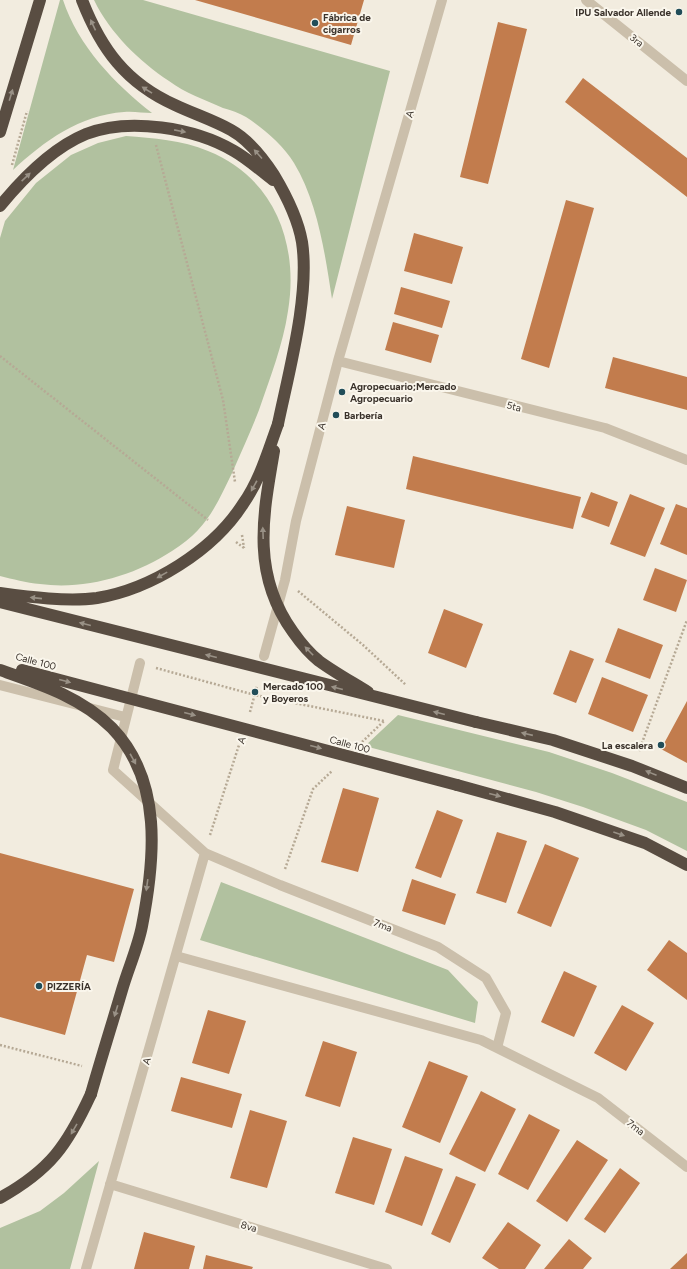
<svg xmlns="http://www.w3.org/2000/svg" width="687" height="1269" viewBox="0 0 687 1269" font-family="Figtree,sans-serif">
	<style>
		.green { fill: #b1c19f }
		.building { fill: #c27c4d }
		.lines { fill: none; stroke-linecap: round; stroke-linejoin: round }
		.path { stroke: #b6a995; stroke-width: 2.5; stroke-dasharray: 2 2; stroke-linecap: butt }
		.minor { stroke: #cbbfab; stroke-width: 10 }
		.highway { stroke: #594d42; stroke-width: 12 }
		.highway-bridge { stroke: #594d42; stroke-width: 12 }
		.oneway { fill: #999186 }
		.poi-dot { fill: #214d59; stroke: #faf6ec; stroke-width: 1.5 }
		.labels { text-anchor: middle; stroke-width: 4; stroke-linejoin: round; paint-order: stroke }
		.poi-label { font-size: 10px; font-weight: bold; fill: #39312a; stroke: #faf6ec; text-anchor: start }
		.street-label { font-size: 10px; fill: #39312a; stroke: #faf6ec }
	</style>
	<rect width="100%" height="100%" fill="#f2ecdf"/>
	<!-- green -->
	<path class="green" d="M60,0H63C78,46 115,84 152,113C143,113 133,111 124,112C80,115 44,141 13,170Z
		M94,0H143L390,71L332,299C325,254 318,203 294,163C283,145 263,128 246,117C239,113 231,110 223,108C205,100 185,93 169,81C139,61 110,33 94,0Z
		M126,136C153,138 182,140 208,151C275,178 299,244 288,311C283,345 270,378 259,410C251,431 242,450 233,471C216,506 207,529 172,551C134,576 85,590 40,584C26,583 13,579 0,576V238L5,221L36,183L71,155L98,143Z
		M398,715L549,752L612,773L687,802V851L646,830L583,807L536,792L365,746Z
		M221,882L448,970L478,1002L475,1023L200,940Z
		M99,1161L70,1269H0V1228L40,1211L64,1193Z"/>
	<!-- building -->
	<path class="building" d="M195,0H364L351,45Z
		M498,22L527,29L488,184L460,177Z
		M583,78L687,158V197L565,102Z
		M566,200L594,208L549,368L521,359Z
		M414,233L463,247L452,284L404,271Z
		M401,287L450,301L442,328L394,314Z
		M393,322L439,335L431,363L385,350Z
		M613,357L687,377V410L605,388Z
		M413,456L581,497L573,529L406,489Z
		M591,492L618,502L609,527L581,517Z
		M630,494L665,508L645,557L610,544Z
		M676,504L687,508V555L660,544Z
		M347,506L405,520L394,568L335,555Z
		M655,568L687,580L676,612L643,600Z
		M444,609L483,624L466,668L428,653Z
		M618,628L663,645L650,679L605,662Z
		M570,650L594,659L576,703L553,694Z
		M602,677L648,695L633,732L588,714Z
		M687,701V763L661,749Z
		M343,788L379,798L358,872L321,862Z
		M437,810L463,820L441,878L415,868Z
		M497,832L527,841L506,903L476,893Z
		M545,844L579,858L551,927L517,913Z
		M0,853L134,889L114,962L87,955L65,1035L0,1017Z
		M412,879L456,894L445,925L402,911Z
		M669,940L687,953V1000L647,970Z
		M564,971L597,986L574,1037L541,1022Z
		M622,1005L654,1023L626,1071L594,1053Z
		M208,1010L246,1021L229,1074L192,1063Z
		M323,1041L357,1052L340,1107L305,1096Z
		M429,1061L468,1076L440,1143L402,1127Z
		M181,1077L242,1094L232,1128L171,1111Z
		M481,1091L516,1109L485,1172L449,1154Z
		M250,1110L287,1121L267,1188L230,1178Z
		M529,1114L560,1130L528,1190L498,1174Z
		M353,1137L392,1149L374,1205L335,1193Z
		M577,1140L608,1160L567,1222L536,1201Z
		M405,1156L443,1169L422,1226L385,1212Z
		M620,1168L640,1183L605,1233L584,1219Z
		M456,1176L476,1184L450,1243L431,1234Z
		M508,1222L541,1245L525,1269H499L482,1258Z
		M144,1232L195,1246L189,1269H134Z
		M569,1239L592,1258L583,1269H544Z
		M687,1253V1269H670Z
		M206,1255L253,1267L252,1269H203Z"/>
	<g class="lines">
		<!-- path -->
		<path class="path" d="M156,145L223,400L235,482
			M12,165L27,111
			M0,356L208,520
			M242,535L244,548
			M236,542L244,548
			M298,591L363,645L406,685
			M156,668L255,695L384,721
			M250,712L257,686
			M362,742L384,721
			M639,751L687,620
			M210,835L239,745
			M285,869L313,789L332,771
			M0,1045L82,1066"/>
		<!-- minor -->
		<path class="minor" d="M586,0L687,81
			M338,361L605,428L687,460
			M264,656L285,580L296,521L338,361L442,0
			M140,663L113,770L205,853L280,885L438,947L486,978L506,1013L497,1048
			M0,685L125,717
			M176,956L481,1040L598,1098L687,1167
			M110,1184L387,1269
			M86,1269L205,853"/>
		<!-- highway -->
		<path class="highway" d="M82,0C101,49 126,83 175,105C194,114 213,120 231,130C249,140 263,158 274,175C286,195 298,219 302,242C310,295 289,371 278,424
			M0,132L40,0
			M0,206C23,178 52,148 86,134C129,117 195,128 234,151C248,159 260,170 273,180
			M476,722L553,740L632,766L687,788
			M457,785L555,812L645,843L687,865
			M0,1198C50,1170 67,1146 91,1094"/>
		<!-- highway-bridge -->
		<path class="highway-bridge" d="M274,451C263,515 251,574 293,632C300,642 309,653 319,661C334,672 352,682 368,692
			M0,593C29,597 68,602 97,598C151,589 213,551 243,504C260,480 268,451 278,424
			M0,602L476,722
			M0,670C40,684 81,697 112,728C163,781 155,859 142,926C138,947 128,969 122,990C112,1024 101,1059 91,1094
			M22,670L457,785"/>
	</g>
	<!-- one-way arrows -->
	<defs><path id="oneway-solid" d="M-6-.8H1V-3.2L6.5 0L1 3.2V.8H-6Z"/></defs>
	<g class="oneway">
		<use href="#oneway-solid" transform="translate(93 25) rotate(-115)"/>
		<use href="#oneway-solid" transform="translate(147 90) rotate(-148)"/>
		<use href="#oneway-solid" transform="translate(11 95) rotate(-73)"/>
		<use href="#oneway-solid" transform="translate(180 131) rotate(11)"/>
		<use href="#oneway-solid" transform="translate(258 154) rotate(-132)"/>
		<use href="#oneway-solid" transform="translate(26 177) rotate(-43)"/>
		<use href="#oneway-solid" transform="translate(254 486) rotate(119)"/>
		<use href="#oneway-solid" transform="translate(263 533) rotate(-92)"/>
		<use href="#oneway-solid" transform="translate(162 575) rotate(151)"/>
		<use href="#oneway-solid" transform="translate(36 598) rotate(-174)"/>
		<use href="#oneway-solid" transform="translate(85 624) rotate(-166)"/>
		<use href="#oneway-solid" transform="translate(309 651) rotate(-134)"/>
		<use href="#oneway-solid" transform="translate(211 656) rotate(-166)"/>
		<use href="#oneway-solid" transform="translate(65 681) rotate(15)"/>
		<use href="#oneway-solid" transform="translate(337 688) rotate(-166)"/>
		<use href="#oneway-solid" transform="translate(439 713) rotate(-166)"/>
		<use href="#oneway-solid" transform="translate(190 714) rotate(15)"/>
		<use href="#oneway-solid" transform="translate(527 734) rotate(-167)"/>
		<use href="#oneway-solid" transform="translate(316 747) rotate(15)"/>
		<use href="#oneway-solid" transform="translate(133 759) rotate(61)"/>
		<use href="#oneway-solid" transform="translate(651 773) rotate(-158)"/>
		<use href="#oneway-solid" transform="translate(495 795) rotate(15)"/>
		<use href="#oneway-solid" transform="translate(619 834) rotate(19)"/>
		<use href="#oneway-solid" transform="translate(147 885) rotate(98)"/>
		<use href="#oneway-solid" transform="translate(116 1011) rotate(107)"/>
		<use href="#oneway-solid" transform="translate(74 1129) rotate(120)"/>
	</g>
	<!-- markers -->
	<g class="poi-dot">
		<circle cx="679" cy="12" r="4"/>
		<circle cx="315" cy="23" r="4"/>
		<circle cx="342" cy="392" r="4"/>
		<circle cx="336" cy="415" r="4"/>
		<circle cx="255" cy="692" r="4"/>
		<circle cx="661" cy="745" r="4"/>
		<circle cx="39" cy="986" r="4"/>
	</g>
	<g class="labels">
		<!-- poi labels -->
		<g class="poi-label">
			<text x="671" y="16" text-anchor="end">IPU Salvador Allende</text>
			<text x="323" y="21">Fábrica de<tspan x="323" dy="12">cigarros</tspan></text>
			<text x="350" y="390">Agropecuario;Mercado<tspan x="350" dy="12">Agropecuario</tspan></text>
			<text x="344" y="419">Barbería</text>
			<text x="263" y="690">Mercado 100<tspan x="263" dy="12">y Boyeros</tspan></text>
			<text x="653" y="749" text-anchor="end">La escalera</text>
			<text x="47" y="990">PIZZERÍA</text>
		</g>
		<!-- street labels -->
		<g class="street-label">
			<text transform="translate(637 40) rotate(39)" y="4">3ra</text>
			<text transform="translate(409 114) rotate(-74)" y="4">A</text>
			<text transform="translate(514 406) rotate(14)" y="4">5ta</text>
			<text transform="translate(321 426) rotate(-75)" y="4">A</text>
			<text transform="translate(36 661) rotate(15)" y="4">Calle 100</text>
			<text transform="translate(241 740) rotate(-72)" y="4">A</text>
			<text transform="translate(350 744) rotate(15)" y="4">Calle 100</text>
			<text transform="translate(383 925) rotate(21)" y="4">7ma</text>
			<text transform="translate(146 1061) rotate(-74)" y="4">A</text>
			<text transform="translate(636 1127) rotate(38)" y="4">7ma</text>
			<text transform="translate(249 1226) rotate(17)" y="4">8va</text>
		</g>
	</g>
</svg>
